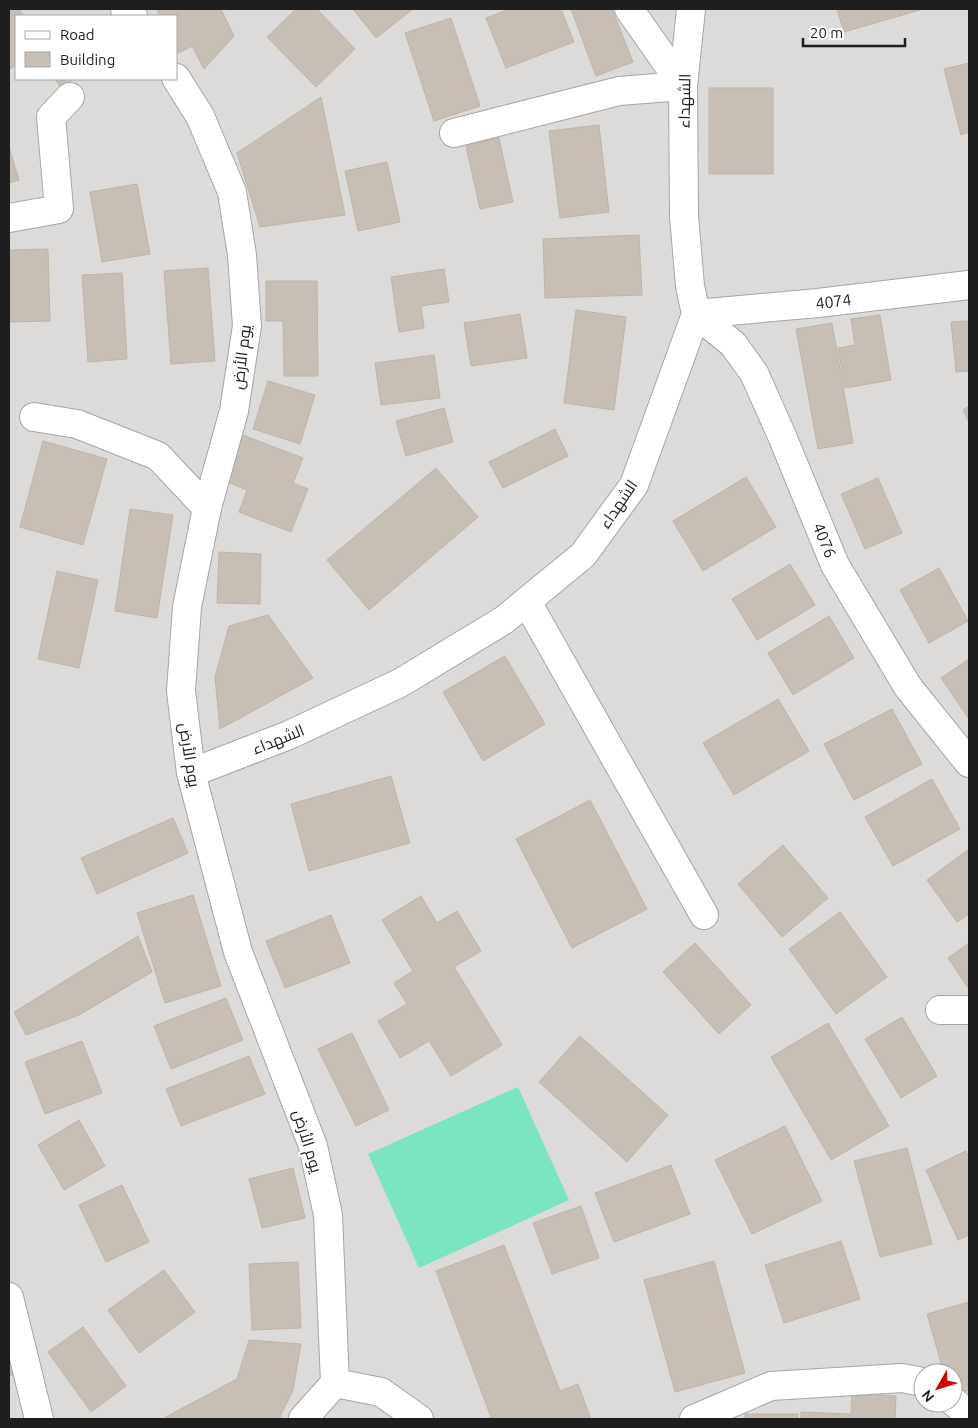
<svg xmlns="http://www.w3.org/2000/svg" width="978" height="1428" viewBox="0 0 978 1428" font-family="Ubuntu,Cairo,sans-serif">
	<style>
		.residential { fill: #dcdbda; fill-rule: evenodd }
		.pitch { fill: #7be4c0 }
		.building { fill: #c7beb6; stroke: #c2b3a4 }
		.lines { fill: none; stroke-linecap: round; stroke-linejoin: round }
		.minor-casing { stroke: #a5a5a5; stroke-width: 30 }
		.minor { stroke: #fff; stroke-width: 28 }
		.labels { text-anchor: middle; stroke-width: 4; stroke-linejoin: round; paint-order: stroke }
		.street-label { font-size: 16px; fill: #1e1e1e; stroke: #fff }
	</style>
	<rect width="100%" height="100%" fill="#efece3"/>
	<!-- residential -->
	<path class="residential" d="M9,9H969V1419H9ZM16,16H176V79H16ZM923,1373H953V1403H923Z"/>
	<!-- pitch -->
	<path class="pitch" d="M518,1087L569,1200L419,1268L368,1154Z"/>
	<!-- building -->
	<path class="building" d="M9,9H19L24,16H16V65L9,70Z
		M157,9H221L234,36L204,69L192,46L179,53L176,48V16H160Z
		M296,9H317L355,49L316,87L267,37Z
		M353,9H413L376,38Z
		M509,9H561L574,42L506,68L486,18Z
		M571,9H612L633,62L596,76Z
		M837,9H923L844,32Z
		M451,18L480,106L434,121L405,33Z
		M969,63V132L961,135L944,69Z
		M55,79H73L61,88Z
		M709,88H773V174H709Z
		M321,97L345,215L260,227L237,153Z
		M599,125L609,212L560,218L549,131Z
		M499,138L513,202L480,209L466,146Z
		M9,147L19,180L9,183Z
		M387,162L400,222L358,231L345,171Z
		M137,184L150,254L102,262L90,192Z
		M639,235L642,295L545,298L543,239Z
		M48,249L50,321L9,322V250Z
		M208,268L215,361L171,364L164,271Z
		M444,269L449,302L421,306L424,328L399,332L391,277Z
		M122,273L127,359L88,362L82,275Z
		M266,281H317L318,376H284L283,321H266Z
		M576,310L626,317L614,410L564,403Z
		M520,314L527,358L471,366L464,323Z
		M880,315L891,380L845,388L838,348L855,345L851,319Z
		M969,321V371L956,372L951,322Z
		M832,323L853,443L818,449L796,329Z
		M434,355L440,398L381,405L375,363Z
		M268,381L315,395L300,444L253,429Z
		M969,406V422L963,410Z
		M444,408L453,442L406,456L396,421Z
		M555,429L568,456L503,488L489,462Z
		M240,434L303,458L293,483L308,489L291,532L239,512L247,490L222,480Z
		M43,441L107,459L83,545L20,527Z
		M436,468L478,517L369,610L327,560Z
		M746,477L776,527L703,571L673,521Z
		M878,478L902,533L865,549L841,494Z
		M130,509L173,515L157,618L115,611Z
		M219,552L261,554L260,604L217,603Z
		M790,564L815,605L757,640L732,599Z
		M939,568L968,621L929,643L900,590Z
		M57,571L98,580L79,668L38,659Z
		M268,615L313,678L220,729L215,677L229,626Z
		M829,616L854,658L793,695L768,653Z
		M505,656L545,724L483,761L443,692Z
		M969,659V719L941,678Z
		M778,699L809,751L734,795L703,743Z
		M892,709L922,764L854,800L824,744Z
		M391,776L410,843L309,871L291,804Z
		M932,779L960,829L893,866L865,817Z
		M590,800L647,909L572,948L516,839Z
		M173,818L188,853L97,894L81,858Z
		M783,845L828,898L782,937L738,884Z
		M969,849V914L957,922L927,880Z
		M193,895L221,986L165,1003L137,913Z
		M421,896L437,923L457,911L481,951L454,967L502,1045L451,1076L429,1041L400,1058L378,1021L407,1004L394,983L413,971L382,920Z
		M840,912L887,977L836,1014L789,949Z
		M331,915L350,963L285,988L266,941Z
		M138,936L152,972L79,1015L26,1035L14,1012Z
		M695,943L751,1005L719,1034L663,972Z
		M969,943V989L948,958Z
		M226,998L243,1040L171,1069L154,1026Z
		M902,1017L937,1076L901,1098L865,1039Z
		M828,1023L889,1126L831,1160L771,1057Z
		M352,1033L389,1110L356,1126L318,1049Z
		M580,1036L668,1115L627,1162L539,1082Z
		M82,1041L102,1093L45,1114L25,1062Z
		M249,1056L265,1094L181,1126L166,1089Z
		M79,1120L105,1166L64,1190L38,1145Z
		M785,1126L822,1201L752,1234L715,1160Z
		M907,1148L932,1244L880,1257L854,1161Z
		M966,1151L969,1158V1235L958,1240L926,1170Z
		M671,1165L690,1214L614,1242L595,1193Z
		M293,1168L305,1218L262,1228L249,1179Z
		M122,1185L149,1242L106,1262L79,1205Z
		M581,1206L599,1258L552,1274L533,1223Z
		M841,1241L860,1299L784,1323L765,1265Z
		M504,1245L560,1391L578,1384L591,1419H485L491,1417L436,1271Z
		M714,1261L745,1373L675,1392L644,1280Z
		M298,1262L301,1328L252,1330L249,1264Z
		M164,1270L195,1312L139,1353L108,1310Z
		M969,1302V1390L953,1395V1373H944L927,1314Z
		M83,1327L126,1386L91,1412L48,1352Z
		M249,1340L301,1344L293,1390L279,1419H165L164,1418L237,1379Z
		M9,1346L18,1373L9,1376Z
		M852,1394L896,1396L895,1419H801V1412L851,1414Z
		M745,1414H798V1419H745Z"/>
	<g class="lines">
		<defs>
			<g id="minor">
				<path d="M125,9L133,16"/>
				<path d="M176,78L200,116L232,192L242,255L247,326L234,411L207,508L187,607L181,691L191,773L238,952L313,1146L328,1215L335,1383L303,1419"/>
				<path d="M454,133L619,91L683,86L629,9"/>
				<path d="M9,218L59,209L51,117L70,97"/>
				<path id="s1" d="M696,314L733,344L754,373L782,436L835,565L908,687L969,763"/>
				<path id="s2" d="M696,314L818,303L969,285"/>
				<path d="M34,417L77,424L158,456L207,508"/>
				<path d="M527,602L704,915"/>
				<path d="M191,773L289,735L400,683L504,620L583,555L634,485L696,314L690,286L684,216L683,86L691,9"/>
				<path d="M940,1010H969"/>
				<path d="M9,1297L39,1419"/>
				<path d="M335,1383L381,1392L419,1419"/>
				<path d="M953,1401L969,1415"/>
				<path d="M694,1419L771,1386L902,1378L923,1382"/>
			</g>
		</defs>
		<!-- minor casing -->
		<use href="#minor" class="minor-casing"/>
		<!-- minor -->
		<use href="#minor" class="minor"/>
	</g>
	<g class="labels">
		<!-- street labels -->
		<g class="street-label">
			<text transform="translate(684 101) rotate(-89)" y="6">الشهداء</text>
			<text dy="6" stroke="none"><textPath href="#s2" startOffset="138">4074</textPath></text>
			<text transform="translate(241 357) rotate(-83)" y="6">يوم الأرض</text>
			<text transform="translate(618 504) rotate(-56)" y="6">الشهداء</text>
			<text dy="6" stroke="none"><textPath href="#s1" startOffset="265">4076</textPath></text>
			<text transform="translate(278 739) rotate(-22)" y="6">الشهداء</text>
			<text transform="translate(190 755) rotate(81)" y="6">يوم الأرض</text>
			<text transform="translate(308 1141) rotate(73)" y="6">يوم الأرض</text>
		</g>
	</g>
	<!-- border -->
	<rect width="978" height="1428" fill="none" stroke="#1e1e1e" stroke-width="20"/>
	<!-- legend -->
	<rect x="15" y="15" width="162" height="65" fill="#ffffff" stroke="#a5a5a5"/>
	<rect x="25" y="31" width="25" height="8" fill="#ffffff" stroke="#a5a5a5"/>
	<text x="60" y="40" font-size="15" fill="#1e1e1e">Road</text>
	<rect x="25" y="52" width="25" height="15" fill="#c7beb6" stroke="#a5a5a5"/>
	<text x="60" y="65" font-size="15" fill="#1e1e1e">Building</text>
	<!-- north arrow -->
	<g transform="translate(938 1388) rotate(231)"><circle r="24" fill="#ffffff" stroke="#a5a5a5"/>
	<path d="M0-4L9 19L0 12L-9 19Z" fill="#cb0900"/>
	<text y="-8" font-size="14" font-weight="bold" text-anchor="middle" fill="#1e1e1e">N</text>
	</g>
	<!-- scale -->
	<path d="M803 38v8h102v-8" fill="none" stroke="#1e1e1e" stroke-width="2.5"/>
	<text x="810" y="38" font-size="15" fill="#1e1e1e" stroke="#ffffff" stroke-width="4" paint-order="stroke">20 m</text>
</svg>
